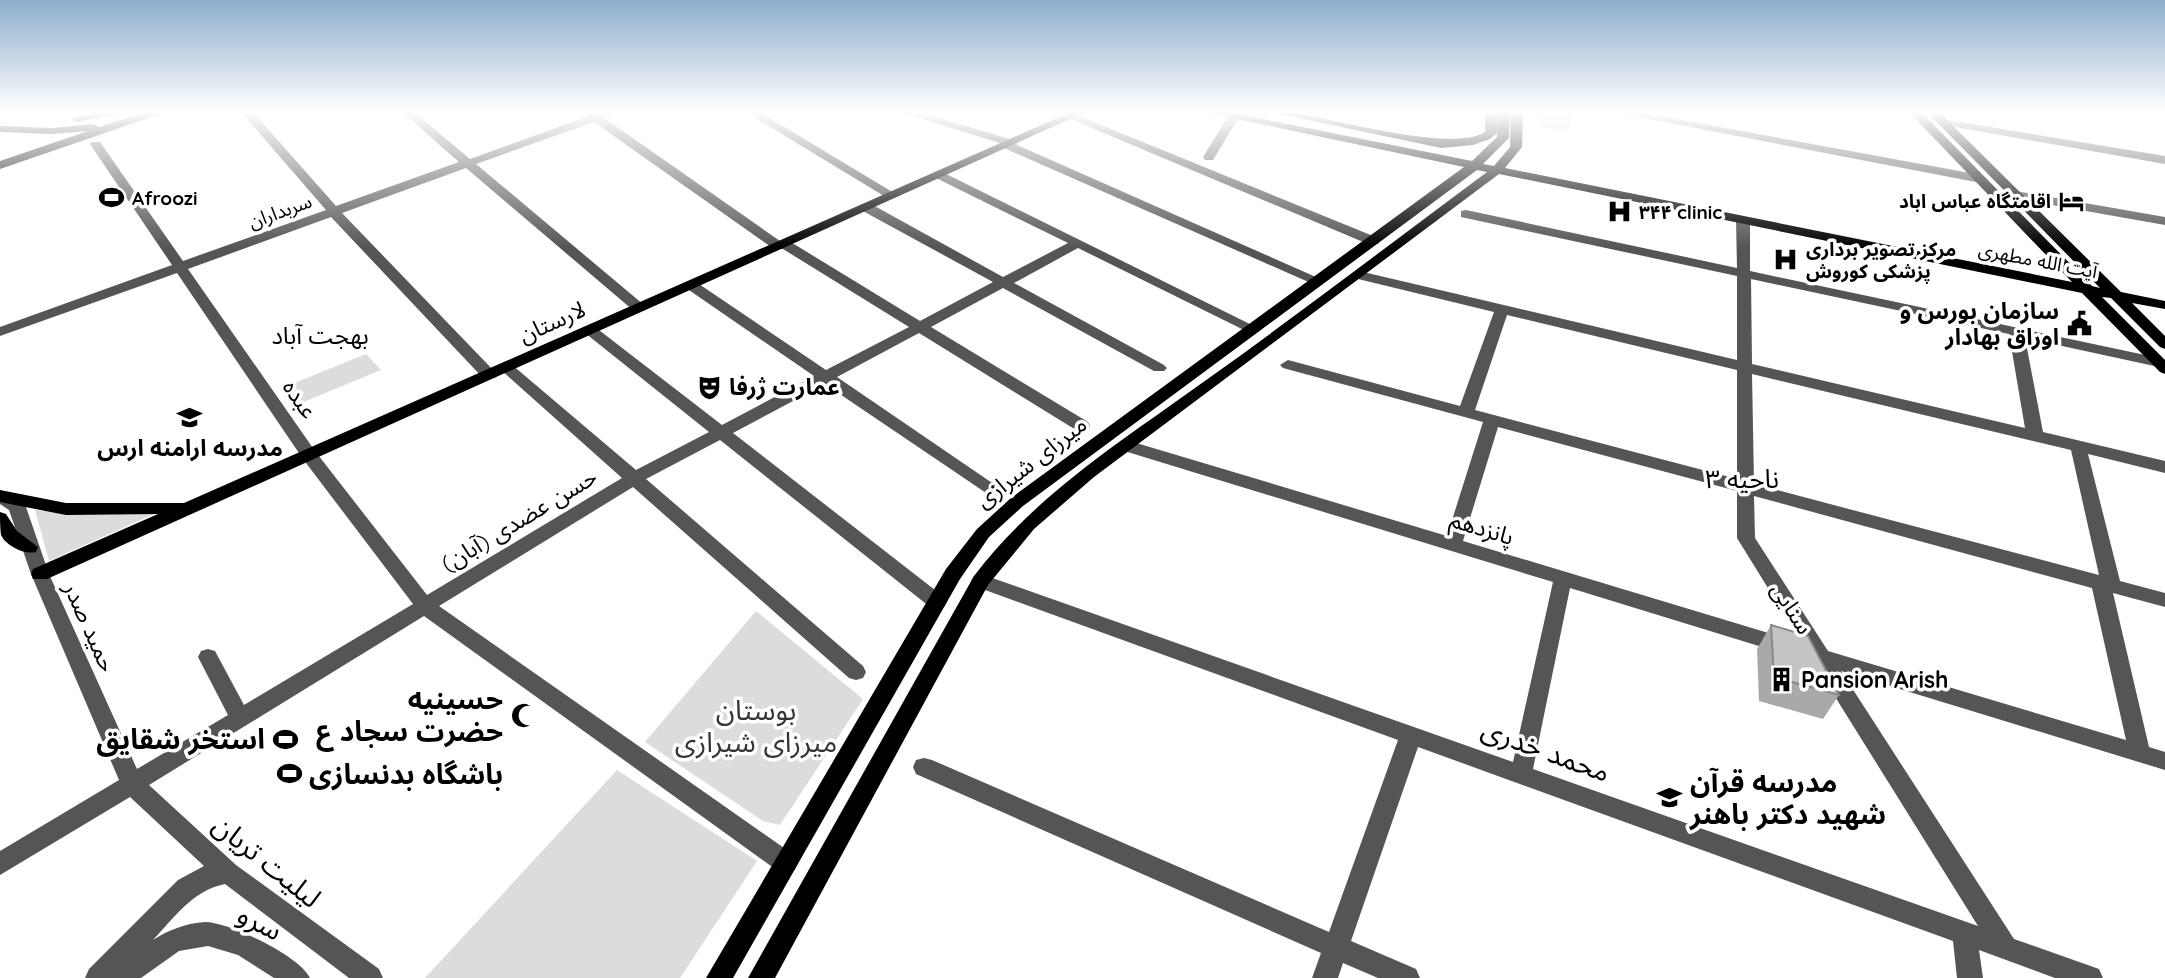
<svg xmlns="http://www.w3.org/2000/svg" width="2165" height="978" viewBox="0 0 2165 978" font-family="Quicksand,'Noto Sans Arabic',sans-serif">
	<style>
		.green { fill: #dcdcdc }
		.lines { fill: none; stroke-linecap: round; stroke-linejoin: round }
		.minor { fill: #555; fill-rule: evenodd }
		.major { fill: #000; fill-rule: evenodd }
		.wall { fill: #a9a9a9 }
		.building { fill: #c4c4c4; stroke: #898989; stroke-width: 2 }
		.labels { text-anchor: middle; stroke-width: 7; stroke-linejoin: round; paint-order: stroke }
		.far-poi-label { font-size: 19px; font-weight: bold; fill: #000; stroke: #fff; text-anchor: start }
		.far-street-label { font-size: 19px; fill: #000; stroke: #fff }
		.poi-label { font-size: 23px; font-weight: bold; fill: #000; stroke: #fff; text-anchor: start }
		.street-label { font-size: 23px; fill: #000; stroke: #fff }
		.neighbourhood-label { font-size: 24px; fill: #000; stroke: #fff }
		.quarter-label { font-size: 26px; fill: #000; stroke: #fff }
		.near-poi-label { font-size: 28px; font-weight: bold; fill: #000; stroke: #fff; text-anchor: end }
		.near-park-label { font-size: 28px; fill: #333; stroke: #fff }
		.near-street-label { font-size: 28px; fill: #000; stroke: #fff }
	</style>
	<rect width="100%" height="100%" fill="#fff"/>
	<!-- green -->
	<path class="green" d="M1576,111L1567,132L1541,127L1537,111Z
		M366,354L381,370L301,403L287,386Z
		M165,509L49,561L35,510L91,514Z
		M756,611L863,699L780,825L763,821L645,742Z
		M617,770L757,861L680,978H425Z"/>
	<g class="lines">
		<!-- minor -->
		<path class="minor" d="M240,111H252L336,206L459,162L401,111H413L470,159L586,117V112L618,111L604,118L780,241H789L920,321L993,282L861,210V204H871L1003,277L1068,243L936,178L934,175L940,171L1260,329L1258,332H1248L1078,248L1014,283L1164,365L1167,368L1164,371H1154L1003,288L931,327L1088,422L1090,426L1088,430H1076L919,333L837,377L1001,489L1004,493L1001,497L995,499L825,384L733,433L944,597L947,602L944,607H930L720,440L646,479L863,666L866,672L863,678L856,680L849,678L633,487L439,606L794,855L798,863L794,871L786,874L778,871L424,616L149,785L236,865L379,969L383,978H349L225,884C193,890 174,918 153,940C168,930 187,923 205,922C229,922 300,956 310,978H274L238,955L208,946L179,951L141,978H85L89,969L178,880L204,866L130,797L0,875V851L119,780L31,574L9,510L0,504V490L26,507L49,574L137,769L228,715L198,657L201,651L208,649L215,651L244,705L413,604L303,459L177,273L0,336V327L172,265L90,144L92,142H100L183,261L326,210ZM594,122L774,249H783L909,327L826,370L696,282H686V288L814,376L722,425L595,327H585V333L709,432L636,470L511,364H501L498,367L501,370L622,478L427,595L315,451L188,269L331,217L483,378H495L497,375L495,372L342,213L466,168L634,311H644V305L476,164Z
			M744,111H758L899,196L889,199Z
			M897,111H916L1016,141L1017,145L1325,281L1318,285L1313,284L1004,148L1003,144Z
			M1607,111H1633L1981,175L1987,179L1981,183Z
			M1072,113L1378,238L1380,241L1378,244H1368L1068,118L1066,116Z
			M1229,115L1239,117L1213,160H1205L1203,157Z
			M1942,119L2165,156V164L1938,124L1936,122Z
			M2016,191L2165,217V225L2012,198L2010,195Z
			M1466,210L1737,268L1736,220L1743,216L1750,220V271L2164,359L2165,364L2159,367L2025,338L2043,432L2165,461V473L2088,454L2120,581L2165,593V607L2113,593L2149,747L2165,752V770L1841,671L2014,939L2099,969L2103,978H2055L1979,950L1983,978H1957L1953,941L1418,747L1351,941L1416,969L1420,978H1378L1343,963L1338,978H1312L1321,953L916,774L913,767L916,760L924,758L932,760L1329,932L1398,740L974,586L971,581L974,576L981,574L1513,762L1553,582L1121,450L1119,446L1121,442H1133L1447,536L1483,422L1283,368L1280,365L1288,360L1460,406L1494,312L1354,278L1352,275L1359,271L1737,360V276L1461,217V211ZM1751,279L2009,334L2025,428L1752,364ZM1507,315L1737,370V479L1475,410ZM1752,374L2071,450L2099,575L1754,484ZM1498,427L1737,491V538L1802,643L1463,541ZM1754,496L2092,588L2126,740L1828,651L1755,538ZM1570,588L1814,663L1978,926L1533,769Z"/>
		<!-- major -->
		<path class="major" d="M102,111H130L77,122L71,119Z
			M149,111H169L0,169V161L88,131L52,134L0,132V126L52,128L93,124L99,127Z
			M1073,111H1088L47,579H33L31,574L33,569L158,514L66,515L0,502V490L66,503H184Z
			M1199,111H1223L1472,161L1497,137L1498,111H1510L1509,138L1483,164L1494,166L1510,147L1511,111H1523L1522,147L1505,168L2072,282L1908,111H1920L2092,286L2100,288L1926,111H1938L2121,292L2165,301V309L2132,303L2165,336V349L2160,347L2111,298L2102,297L2165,360V374L2160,372L2082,293L1499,174L1094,477L1034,529L988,585L775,978H748L974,576C1038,492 1125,439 1209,378C1303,311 1394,241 1487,172L1477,170L1023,506L989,537L960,579L733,978H706L946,569L977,529L1011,498L1464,167Z
			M1265,111H1290C1331,119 1454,153 1485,132V111H1497V133L1490,139L1473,145L1441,148Z
			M0,512L6,514L17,531L38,547L36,552C25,555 6,546 1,535C0,528 0,519 0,512Z"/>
	</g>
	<!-- wall -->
	<path class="wall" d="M1771,625L1839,695L1823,719L1759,701L1757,649Z"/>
	<!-- building -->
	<path class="building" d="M1771,625L1808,636L1839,695L1774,677Z"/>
	<!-- sky -->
	<linearGradient id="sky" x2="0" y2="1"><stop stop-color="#8cadcc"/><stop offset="0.45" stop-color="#fff"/><stop offset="1" stop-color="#fff" stop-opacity="0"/></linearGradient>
	<rect width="2165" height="248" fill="url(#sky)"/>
	<!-- icons -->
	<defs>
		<symbol id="stadium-bare" viewBox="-9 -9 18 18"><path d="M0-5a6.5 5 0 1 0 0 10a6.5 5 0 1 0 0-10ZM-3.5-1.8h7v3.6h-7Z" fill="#000" stroke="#fff" stroke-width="2.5" paint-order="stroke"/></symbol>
		<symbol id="hotel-bare" viewBox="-9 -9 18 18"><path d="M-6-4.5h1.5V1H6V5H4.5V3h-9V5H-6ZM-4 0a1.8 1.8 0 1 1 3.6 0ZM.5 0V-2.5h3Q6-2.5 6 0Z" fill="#000" stroke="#fff" stroke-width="2.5" paint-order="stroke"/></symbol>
		<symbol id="hospital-bare" viewBox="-9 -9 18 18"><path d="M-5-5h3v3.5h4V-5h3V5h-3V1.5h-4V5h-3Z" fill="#000" stroke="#fff" stroke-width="2.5" paint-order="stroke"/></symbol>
		<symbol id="civic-bare" viewBox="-9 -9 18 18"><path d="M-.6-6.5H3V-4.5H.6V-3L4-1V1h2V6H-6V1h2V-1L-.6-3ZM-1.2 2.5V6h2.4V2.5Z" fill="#000" stroke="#fff" stroke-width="2.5" paint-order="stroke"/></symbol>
		<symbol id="theatre-bare" viewBox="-9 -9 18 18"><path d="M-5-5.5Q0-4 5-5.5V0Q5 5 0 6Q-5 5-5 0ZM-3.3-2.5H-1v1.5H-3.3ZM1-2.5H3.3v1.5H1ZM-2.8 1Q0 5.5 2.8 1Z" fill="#000" stroke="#fff" stroke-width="2.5" paint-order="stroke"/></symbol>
		<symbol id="school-bare" viewBox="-9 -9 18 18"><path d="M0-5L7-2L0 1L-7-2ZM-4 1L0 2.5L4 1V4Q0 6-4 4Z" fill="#000" stroke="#fff" stroke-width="2.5" paint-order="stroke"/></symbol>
		<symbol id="building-bare" viewBox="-9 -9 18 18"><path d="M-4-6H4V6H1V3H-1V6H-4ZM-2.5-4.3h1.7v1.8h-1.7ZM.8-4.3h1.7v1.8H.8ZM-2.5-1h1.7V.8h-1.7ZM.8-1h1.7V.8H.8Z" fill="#000" stroke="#fff" stroke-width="2.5" paint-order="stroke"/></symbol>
		<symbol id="mosque-bare" viewBox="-9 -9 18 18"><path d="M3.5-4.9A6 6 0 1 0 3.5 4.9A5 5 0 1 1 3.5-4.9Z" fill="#000" stroke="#fff" stroke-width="2.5" paint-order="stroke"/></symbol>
	</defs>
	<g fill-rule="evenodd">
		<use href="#stadium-bare" x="94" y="180" width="35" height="35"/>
		<use href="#hotel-bare" x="2054" y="184" width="35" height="35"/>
		<use href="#hospital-bare" x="1602" y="194" width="35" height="35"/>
		<use href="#hospital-bare" x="1768" y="242" width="35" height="35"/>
		<use href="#civic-bare" x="2062" y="306" width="35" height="35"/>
		<use href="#theatre-bare" x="692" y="370" width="35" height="35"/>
		<use href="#school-bare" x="172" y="400" width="35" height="35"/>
		<use href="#building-bare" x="1764" y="662" width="35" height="35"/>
		<use href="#mosque-bare" x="506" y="698" width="35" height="35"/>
		<use href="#stadium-bare" x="268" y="722" width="35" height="35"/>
		<use href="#stadium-bare" x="272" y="756" width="35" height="35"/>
		<use href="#school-bare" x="1652" y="780" width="35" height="35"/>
	</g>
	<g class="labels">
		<!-- far-poi labels -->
		<g class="far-poi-label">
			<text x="132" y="205">Afroozi</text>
			<text x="2051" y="208" text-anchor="end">اقامتگاه عباس اباد</text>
			<text x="1639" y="219">۳۴۴ clinic</text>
			<text x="1806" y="256">مرکز تصویر برداری<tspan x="1806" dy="22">پزشکی کوروش</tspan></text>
		</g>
		<!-- far-street labels -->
		<g class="far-street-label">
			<text transform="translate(280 211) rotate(-20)" y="7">سربداران</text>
			<text transform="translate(2038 260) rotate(11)" y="7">آیت الله مطهری</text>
		</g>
		<!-- poi labels -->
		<g class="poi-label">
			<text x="2059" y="319" text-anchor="end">سازمان بورس و<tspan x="2059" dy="26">اوراق بهادار</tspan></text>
			<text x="729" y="395">عمارت ژرفا</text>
			<text x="190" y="456" text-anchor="middle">مدرسه ارامنه ارس</text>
			<text x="1801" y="688">Pansion Arish</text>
		</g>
		<!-- street labels -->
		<g class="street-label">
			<text transform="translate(552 322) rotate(-24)" y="8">لارستان</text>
			<text transform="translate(300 399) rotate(55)" y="8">عبده</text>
			<text transform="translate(1031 462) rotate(-38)" y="8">میرزای شیرازی</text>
			<text transform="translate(519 520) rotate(-31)" y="8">حسن عضدی (آبان)</text>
			<text transform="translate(1482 528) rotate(17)" y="8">پانزدهم</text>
			<text transform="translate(1792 608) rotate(57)" y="8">سنایی</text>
			<text transform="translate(90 627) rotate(66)" y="8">حمید صدر</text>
		</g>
		<!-- neighbourhood labels -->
		<g class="neighbourhood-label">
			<text x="320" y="344">بهجت آباد</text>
		</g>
		<!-- quarter labels -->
		<g class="quarter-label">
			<text x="1742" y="488">ناحیه ۳</text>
		</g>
		<!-- near-poi labels -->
		<g class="near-poi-label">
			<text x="503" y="709">حسینیه<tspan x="503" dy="32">حضرت سجاد ع</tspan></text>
			<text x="265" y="749">استخر شقایق</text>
			<text x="309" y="784" text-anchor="start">باشگاه بدنسازی</text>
			<text x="1690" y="792" text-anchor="start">مدرسه قرآن<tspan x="1690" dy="32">شهید دکتر باهنر</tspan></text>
		</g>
		<!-- near-park labels -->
		<g class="near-park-label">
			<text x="756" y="720">بوستان<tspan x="756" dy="32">میرزای شیرازی</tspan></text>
		</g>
		<!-- near-street labels -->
		<g class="near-street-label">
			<text transform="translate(1546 750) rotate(20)" y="10">محمد خدری</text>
			<text transform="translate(267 861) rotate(39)" y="10">لیلیت تریان</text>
			<text transform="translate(260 922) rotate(27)" y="10">سرو</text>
		</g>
	</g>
</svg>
